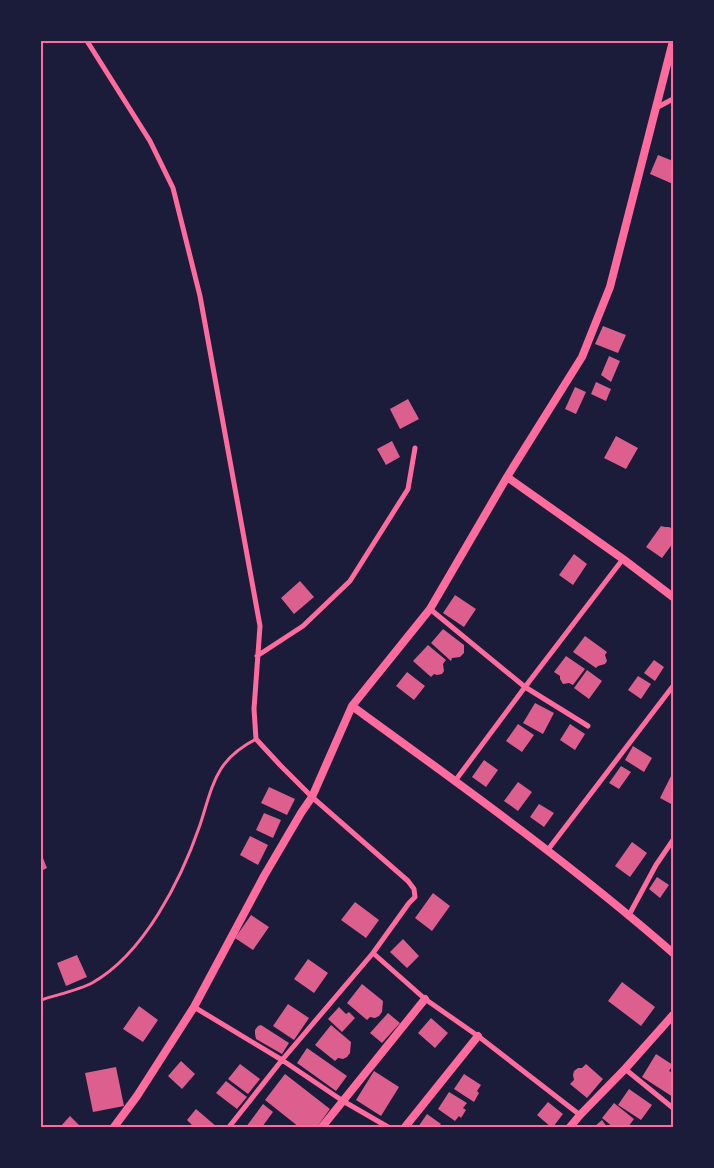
<svg xmlns="http://www.w3.org/2000/svg" width="714" height="1168" viewBox="0 0 714 1168" font-family="Barlow,sans-serif">
	<style>
		.building { fill: #dd5f8e }
		.lines { fill: none; stroke-linecap: round; stroke-linejoin: round }
		.service { stroke: #ff6b9d; stroke-width: 3 }
		.minor { stroke: #ff6b9d; stroke-width: 5 }
		.tertiary { stroke: #ff6b9d; stroke-width: 8 }
		.neatline { fill: none; stroke: #ff6b9d; stroke-width: 2 }
	</style>
	<rect width="100%" height="100%" fill="#1b1b3a"/>
	<!-- building -->
	<path class="building" d="M658,155L673,161V184L650,174Z
		M603,326L626,335L618,353L595,344Z
		M609,356L620,361L611,382L601,375Z
		M596,382L611,389L606,401L591,394Z
		M575,387L586,392L576,414L565,409Z
		M408,399L419,419L400,429L390,409Z
		M616,436L638,448L626,469L604,458Z
		M392,441L400,457L386,465L377,449Z
		M661,526L665,527H669L673,529V543L662,558L646,547Z
		M574,554L587,564L573,585L559,575Z
		M300,581L314,597L294,614L281,598Z
		M455,595L476,609L464,627L443,613Z
		M443,629L464,645V653L460,657L452,658L451,661L431,643Z
		M585,636L607,652L605,655L607,661L605,664L598,666L596,668L573,652Z
		M428,645L446,660L443,664L444,671L442,674L437,675L434,674L431,677L413,661Z
		M566,656L585,669L573,685L569,683L563,684L560,679V676L554,672Z
		M654,660L664,667L655,681L644,673Z
		M587,670L602,681L589,699L574,688Z
		M407,672L425,686L414,700L396,686Z
		M638,676L651,684L641,699L628,690Z
		M535,703L554,713L543,734L523,723Z
		M518,724L534,735L522,752L506,741Z
		M570,724L585,734L575,750L560,740Z
		M633,746L652,758L644,772L625,760Z
		M484,760L498,770L486,787L472,777Z
		M621,766L631,772L619,789L609,783Z
		M671,776L673,777V805L660,798Z
		M518,782L532,792L518,811L504,801Z
		M269,787L295,799L287,815L261,803Z
		M539,804L554,813L544,827L530,817Z
		M264,813L281,820L273,838L256,830Z
		M250,836L268,845L258,865L240,855Z
		M632,842L647,853L630,877L615,866Z
		M41,853L47,868L41,871Z
		M657,877L669,885L660,898L649,889Z
		M433,893L450,906L432,931L415,918Z
		M355,902L379,920L366,938L341,920Z
		M251,915L269,927L253,950L235,938Z
		M403,939L419,956L407,968L390,952Z
		M77,955L87,977L66,986L57,963Z
		M308,959L328,973L314,993L294,979Z
		M622,982L655,1007L641,1026L608,1001Z
		M362,984L383,1001L382,1012L379,1016L375,1018L370,1017L367,1020L347,1003Z
		M288,1004L309,1018L294,1040L273,1026Z
		M139,1006L158,1020L143,1042L123,1029Z
		M339,1007L346,1014L349,1012L355,1018L342,1032L328,1019Z
		M388,1013L400,1023L382,1043L370,1033Z
		M431,1018L448,1033L435,1048L418,1033Z
		M261,1025L289,1043L282,1054L256,1039L255,1034V1030L258,1026Z
		M331,1025L351,1042L350,1053L347,1057L343,1059L338,1058L335,1061L315,1045Z
		M307,1048L347,1076L336,1091L297,1063Z
		M656,1054L673,1065L669,1071L673,1073V1097L642,1077Z
		M181,1061L195,1074L182,1089L168,1076Z
		M240,1064L260,1079L248,1094L228,1079Z
		M586,1064L603,1079L587,1098L570,1084L574,1080L573,1075L574,1071L578,1068H582Z
		M116,1067L124,1106L93,1112L85,1073Z
		M374,1071L399,1087L381,1116L356,1100Z
		M285,1074L330,1109L317,1127H299L265,1100Z
		M464,1074L481,1085L477,1091L479,1093L474,1102L454,1089Z
		M226,1081L247,1097L237,1109L216,1093Z
		M629,1089L652,1105L641,1120L618,1105Z
		M449,1092L467,1103L463,1108L466,1110L461,1118L459,1116L455,1121L438,1109Z
		M548,1102L563,1114L553,1127H551L537,1115Z
		M614,1103L634,1119L628,1127H613L602,1118Z
		M263,1104L273,1112L262,1127H246Z
		M196,1109L217,1127H194L187,1120Z
		M427,1114L441,1124L438,1127H418Z
		M70,1116L81,1127H60Z
		M602,1120L607,1127H594Z"/>
	<g class="lines">
		<!-- service -->
		<path class="service" d="M41,1000C56,995 79,990 92,983C144,954 181,880 200,825C213,785 215,760 256,739"/>
		<!-- minor -->
		<path class="minor" d="M87,41L150,141L173,188L200,296L260,626L254,709L256,739L280,765L312,797L408,881L414,889L415,897L409,903L373,953L282,1060L229,1127
			M656,108L673,99
			M430,609L525,687L588,726
			M257,656L303,626L350,581L408,489L415,448
			M455,781L525,687L623,559
			M547,851L673,686
			M629,915L656,865L673,840
			M373,953L425,999L478,1036L580,1115
			M194,1007L282,1060L343,1101L388,1127
			M625,1069L673,1108"/>
		<!-- tertiary -->
		<path class="tertiary" d="M507,477L623,559L673,597
			M352,706C461,785 571,864 673,953
			M114,1127L137,1096L194,1007L264,876L301,813L312,797L352,706L430,609L507,477L582,357L610,287L673,41
			M322,1127L425,999
			M405,1127L478,1036
			M570,1127L580,1115L625,1069L673,1015"/>
	</g>
	<!-- border -->
	<rect width="714" height="1168" fill="none" stroke="#1b1b3a" stroke-width="85"/>
	<rect x="42" y="42" width="630" height="1084" class="neatline"/>
</svg>
